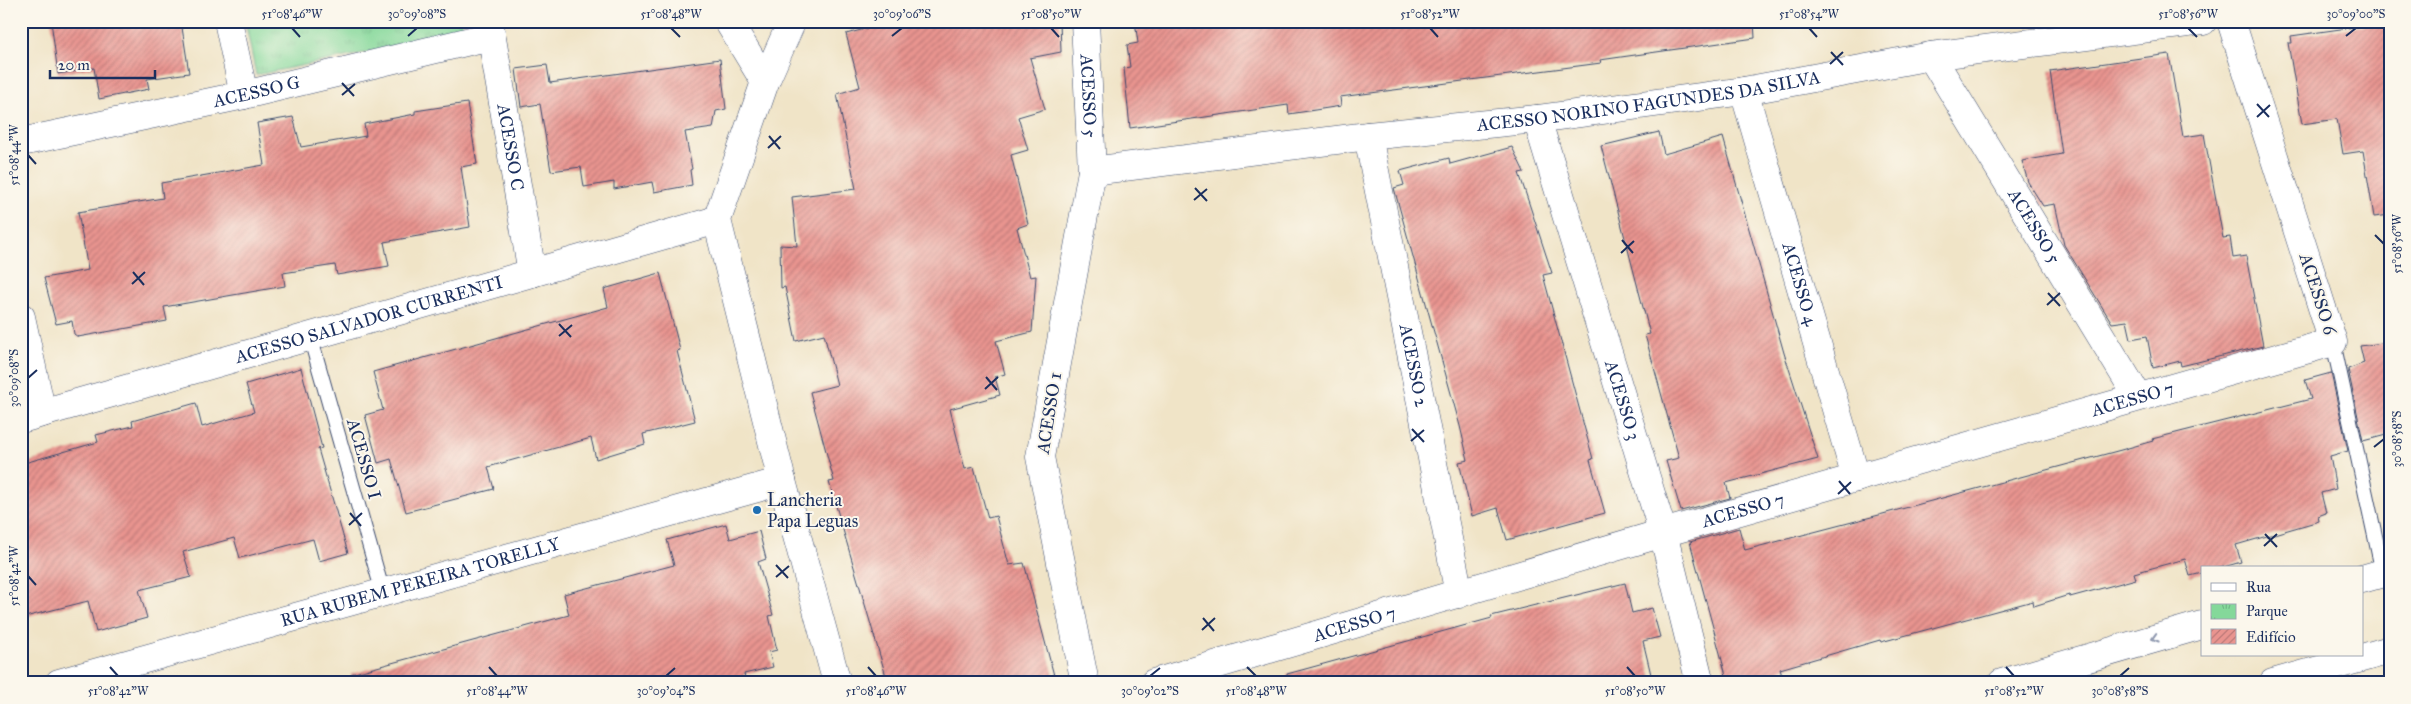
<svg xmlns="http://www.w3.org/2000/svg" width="2411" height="704" viewBox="0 0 2411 704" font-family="'IM FELL Great Primer',serif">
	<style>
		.park { fill: url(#park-tufts); stroke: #50847c }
		.building { fill: url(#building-hatch) }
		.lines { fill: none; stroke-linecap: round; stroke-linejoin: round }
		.service-casing { stroke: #3b4a6e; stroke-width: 16 }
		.minor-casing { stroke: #3b4a6e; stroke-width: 29 }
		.tertiary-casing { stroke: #3b4a6e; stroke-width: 29 }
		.service { stroke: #fff; stroke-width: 14 }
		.minor { stroke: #fff; stroke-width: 28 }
		.tertiary { stroke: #fff; stroke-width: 28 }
		.oneway { stroke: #8d97ae }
		.ticks { fill: none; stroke: #1b2f5e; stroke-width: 2 }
		.poi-dot { fill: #1f6fb2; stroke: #fbf7ec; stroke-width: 2 }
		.labels { text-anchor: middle; stroke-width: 4; stroke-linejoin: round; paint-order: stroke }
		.street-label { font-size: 18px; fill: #1b2f5e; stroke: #fbf7ec }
		.poi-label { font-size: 18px; fill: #1b2f5e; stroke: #fbf7ec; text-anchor: start }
		.neatline { fill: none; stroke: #1b2f5e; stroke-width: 2 }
		.ticks-label { font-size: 12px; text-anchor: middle; fill: #1b2f5e }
	</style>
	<defs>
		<pattern id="park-tufts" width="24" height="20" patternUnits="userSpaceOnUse" patternTransform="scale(1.25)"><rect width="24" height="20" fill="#84d89a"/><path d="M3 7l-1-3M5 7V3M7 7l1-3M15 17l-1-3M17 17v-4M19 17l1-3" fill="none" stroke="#71ba87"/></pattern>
		<pattern id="building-hatch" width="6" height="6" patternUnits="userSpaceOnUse" patternTransform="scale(1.25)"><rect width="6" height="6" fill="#e9948f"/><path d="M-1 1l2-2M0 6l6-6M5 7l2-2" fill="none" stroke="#bc7978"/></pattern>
	</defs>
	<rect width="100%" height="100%" fill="#fbf7ec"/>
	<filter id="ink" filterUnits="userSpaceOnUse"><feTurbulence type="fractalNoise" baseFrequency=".02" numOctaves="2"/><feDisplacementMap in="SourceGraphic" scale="10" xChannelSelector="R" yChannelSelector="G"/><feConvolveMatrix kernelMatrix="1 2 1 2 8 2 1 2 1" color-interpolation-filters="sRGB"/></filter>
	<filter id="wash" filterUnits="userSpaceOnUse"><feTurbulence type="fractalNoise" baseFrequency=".0096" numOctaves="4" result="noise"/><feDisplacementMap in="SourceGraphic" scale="20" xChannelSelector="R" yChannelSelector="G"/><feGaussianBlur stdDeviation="1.12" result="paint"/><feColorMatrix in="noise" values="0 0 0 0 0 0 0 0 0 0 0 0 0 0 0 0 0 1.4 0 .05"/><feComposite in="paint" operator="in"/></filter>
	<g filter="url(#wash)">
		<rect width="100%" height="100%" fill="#f0e4c7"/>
		<!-- park -->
		<path class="park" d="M245,21H462L464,33L256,75Z"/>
		<g id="blocks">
			<!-- building -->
			<path class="building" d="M51,21H181L189,73L147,79L149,89L99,99L94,68L58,74Z
				M906,21H1060L1061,52L1030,58L1045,109L1018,117L1028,150L1011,155L1028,224L1017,228L1030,277L1036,276L1032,332L996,341L1005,374L995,377L1000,395L950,409L965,469L974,467L988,518L996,516L1009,565L1024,563L1056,683H888L829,482L834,481L810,392L837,385L824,334L796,341L785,287L781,288L780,245L797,246L792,197L856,189L837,94L860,87L846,34L880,25L881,29Z
				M1135,21H1754L1755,38L1600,60L1601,63L1340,97L1341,106L1289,114L1288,105L1130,128L1124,68L1130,67L1127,45L1138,43Z
				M2390,22V215L2374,217L2363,151L2343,154L2337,119L2302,124L2288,43H2292L2291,36Z
				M2169,54L2183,137L2204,134L2223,238L2230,237L2233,258L2246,256L2263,346L2181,366L2180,361L2153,368L2147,336L2131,339L2127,321L2112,323L2064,245L2055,204L2043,206L2028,182L2022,161L2062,154L2050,71Z
				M720,59L726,109L716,111L713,128L685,132L692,169L690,170L692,185L654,192L652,182L614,189V182L584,187L581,167L551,171L540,104L521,107L516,69L547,65L550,83Z
				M467,103L477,164L461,167L470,227L384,242L389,266L337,275L335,265L283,273L285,286L164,307L167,321L78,337L74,334L72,321L56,324L44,278L88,270L78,212L163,198L161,183L264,165L257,123L293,117L301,147L366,136L364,124L415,114V111Z
				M1659,132L1664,154L1723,137L1784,353L1818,459L1726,483L1730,498L1681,511L1666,461L1679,458L1645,335L1650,334L1601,146Z
				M1512,147L1524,172L1519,173L1552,273L1543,275L1593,459L1590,460L1605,513L1507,540L1498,508L1472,516L1459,462L1468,460L1460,426L1394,188L1404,185L1400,171L1449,158L1450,164Z
				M660,273L680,350L677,351L695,421L643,434L645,444L596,459L591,438L488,467L494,489L406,512L391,459L378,463L365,415L383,410L373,372L608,307L604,289Z
				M2390,342V434L2363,441L2348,369L2364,363L2360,346Z
				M301,368L322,448L318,449L348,553L319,561L313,539L240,558L234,538L183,552L191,577L139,590L147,618L96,632L88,601L21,618V464L98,442L96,435L133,426L132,421L196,403L202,427L254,412L246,384Z
				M2331,373L2348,451L2330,456L2336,489L2321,493L2326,513L2318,516L2319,521L2236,545L2241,562L2220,568H2202V573L2190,576L2185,559L2134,573L2136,579L2070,597L2069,595L2034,606L2033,601L1881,642L1880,640L1780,669L1784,683H1743L1741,676L1727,679L1690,542L1739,528L1745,550L1879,515L2121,450L2153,441L2152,439L2311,399L2305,380Z
				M726,524L730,539L759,531L766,559L758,562L773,615L769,616L777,650L769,652L773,667L744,674L747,683H353L351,674L569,615L564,594L674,565L667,540Z
				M1625,583L1632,613L1652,608L1660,637L1643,641L1653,683H1288L1287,674L1492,618L1491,616Z"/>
		</g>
	</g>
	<g filter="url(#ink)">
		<use href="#blocks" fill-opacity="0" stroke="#3b4a6e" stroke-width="1"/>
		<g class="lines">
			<defs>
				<path id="service" d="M310,336L383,593
					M2333,342L2383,573"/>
				<g id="minor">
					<path d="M228,21L244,95"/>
					<path id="s1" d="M489,21L532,273"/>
					<path d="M728,21L765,82"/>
					<path id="s2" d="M1085,21L1092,171L1040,457L1085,683"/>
					<path id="s3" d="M1931,56L2138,397"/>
					<path id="s4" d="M1744,91L1856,478"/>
					<path id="s5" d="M1537,119L1663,533L1700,683"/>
					<path id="s6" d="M1368,136L1459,594"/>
					<path id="s7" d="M21,142L244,95L491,36"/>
					<path id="s8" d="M1092,171L1368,136L1537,119L1744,91L1931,56L2203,21"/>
					<path d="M21,317L42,413"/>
					<path id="s9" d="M21,419L717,220"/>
					<path id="s10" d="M59,683L782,481"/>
					<path id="s11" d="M1154,683L1663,533L2333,342L2231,21"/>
				</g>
				<path id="tertiary" d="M792,21L765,82L717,220L782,481L837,683
					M2362,579L2390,571
					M2002,683L2202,625
					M2273,683L2390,650"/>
			</defs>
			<!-- service casing -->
			<use href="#service" class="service-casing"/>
			<!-- minor casing -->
			<use href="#minor" class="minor-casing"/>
			<!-- tertiary casing -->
			<use href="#tertiary" class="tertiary-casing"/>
			<!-- service -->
			<use href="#service" class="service"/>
			<!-- minor -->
			<use href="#minor" class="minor"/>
			<!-- tertiary -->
			<use href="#tertiary" class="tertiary"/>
		</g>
		<!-- one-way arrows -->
		<defs><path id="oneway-chevron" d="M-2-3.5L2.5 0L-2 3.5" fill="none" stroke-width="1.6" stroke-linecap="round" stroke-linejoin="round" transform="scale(1.25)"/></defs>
		<use class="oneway" href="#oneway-chevron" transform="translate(2155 638) rotate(164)"/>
	</g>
	<!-- ticks -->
	<path class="ticks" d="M292,28L300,37M671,28L680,37M1051,28L1059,37M1430,28L1438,37M1809,28L1817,37M2188,28L2197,37M408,36L417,28M892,36L902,28M2346,36L2356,28M1831,52L1843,65M1830,64L1843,52M342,83L354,96M342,95L355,84M2257,104L2269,117M2257,117L2270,105M769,136L780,149M768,148L781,136M28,155L36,164M1195,188L1207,201M1194,200L1207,189M2375,235L2384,244M1622,240L1633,253M1621,253L1634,241M133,272L144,285M132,284L145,272M2048,293L2060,306M2047,305L2060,293M559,324L571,337M559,336L572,325M986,377L997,390M28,378L37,370M985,389L998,377M1412,429L1424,442M1411,441L1424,430M2374,447L2384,439M1839,481L1850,494M1838,494L1851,482M350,513L361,526M349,525L362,513M2265,534L2277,547M2264,546L2277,534M776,565L788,578M28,576L36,585M776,577L789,566M1203,618L1214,631M1202,630L1215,618M110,667L118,676M489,667L497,676M868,667L876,676M1247,667L1256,676M1627,667L1635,676M2006,667L2014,676M666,676L675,668M1150,676L1160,668M2120,676L2129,668"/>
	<!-- markers -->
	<circle class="poi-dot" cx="757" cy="510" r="5"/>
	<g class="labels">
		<!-- street labels -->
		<g class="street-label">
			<text dy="6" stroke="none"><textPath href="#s7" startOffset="241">ACESSO G</textPath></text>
			<text dy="6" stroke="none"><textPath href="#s2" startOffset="75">ACESSO 5</textPath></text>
			<text dy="6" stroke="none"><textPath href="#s8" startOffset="561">ACESSO NORINO FAGUNDES DA SILVA</textPath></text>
			<text dy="6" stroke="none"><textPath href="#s1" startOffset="128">ACESSO C</textPath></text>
			<text dy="6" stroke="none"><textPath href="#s3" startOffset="199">ACESSO 5</textPath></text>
			<text dy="6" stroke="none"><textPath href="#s4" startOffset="201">ACESSO 4</textPath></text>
			<text transform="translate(2318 294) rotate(72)" y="6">ACESSO 6</text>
			<text dy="6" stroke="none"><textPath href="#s9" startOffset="362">ACESSO SALVADOR CURRENTI</textPath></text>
			<text dy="6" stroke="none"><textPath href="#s6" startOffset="234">ACESSO 2</textPath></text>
			<text dy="6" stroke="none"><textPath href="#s11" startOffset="1019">ACESSO 7</textPath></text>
			<text dy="6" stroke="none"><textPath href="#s5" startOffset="294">ACESSO 3</textPath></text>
			<text transform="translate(1049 413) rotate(-81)" y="6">ACESSO 1</text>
			<text transform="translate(364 459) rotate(74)" y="6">ACESSO I</text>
			<text dy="6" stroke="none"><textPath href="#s11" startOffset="614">ACESSO 7</textPath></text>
			<text dy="6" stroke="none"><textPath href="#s10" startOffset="375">RUA RUBEM PEREIRA TORELLY</textPath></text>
			<text dy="6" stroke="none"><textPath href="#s11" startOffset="209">ACESSO 7</textPath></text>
		</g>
		<!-- poi labels -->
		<g class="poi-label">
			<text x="767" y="506">Lancheria<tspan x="767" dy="21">Papa Leguas</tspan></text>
		</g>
	</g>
	<!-- margin -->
	<rect width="2411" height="704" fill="none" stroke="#fbf7ec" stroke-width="55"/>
	<!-- legend -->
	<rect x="2201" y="566" width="162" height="90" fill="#fbf7ec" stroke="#a1a7b3"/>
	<rect x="2211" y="583" width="25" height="8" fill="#ffffff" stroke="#a1a7b3"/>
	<text x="2246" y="592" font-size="15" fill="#1b2f5e">Rua</text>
	<rect x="2211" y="604" width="25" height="15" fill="url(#park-tufts)" stroke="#a1a7b3"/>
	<text x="2246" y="616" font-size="15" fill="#1b2f5e">Parque</text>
	<rect x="2211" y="629" width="25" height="15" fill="url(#building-hatch)" stroke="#a1a7b3"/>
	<text x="2246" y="642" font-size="15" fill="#1b2f5e">Edifício</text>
	<!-- scale -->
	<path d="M50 70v8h105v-8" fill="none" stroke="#1b2f5e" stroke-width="2.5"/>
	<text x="58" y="70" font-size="15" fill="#1b2f5e" stroke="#fbf7ec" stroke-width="4" paint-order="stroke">20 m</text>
	<rect x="28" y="28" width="2356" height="648" class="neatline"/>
	<g class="ticks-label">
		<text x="292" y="18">51°08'46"W</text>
		<text x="417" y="18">30°09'08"S</text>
		<text x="671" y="18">51°08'48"W</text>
		<text x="902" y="18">30°09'06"S</text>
		<text x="1051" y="18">51°08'50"W</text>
		<text x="1430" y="18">51°08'52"W</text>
		<text x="1809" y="18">51°08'54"W</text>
		<text x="2188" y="18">51°08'56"W</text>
		<text x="2356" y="18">30°09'00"S</text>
		<text transform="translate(14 155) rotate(-90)" y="4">51°08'44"W</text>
		<text transform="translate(2397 244) rotate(-90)" y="4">51°08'56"W</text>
		<text transform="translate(14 378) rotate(-90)" y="4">30°09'08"S</text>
		<text transform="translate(2397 439) rotate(-90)" y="4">30°08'58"S</text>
		<text transform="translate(14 576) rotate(-90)" y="4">51°08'42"W</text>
		<text x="118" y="695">51°08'42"W</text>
		<text x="497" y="695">51°08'44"W</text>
		<text x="666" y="695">30°09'04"S</text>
		<text x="876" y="695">51°08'46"W</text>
		<text x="1150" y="695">30°09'02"S</text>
		<text x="1256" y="695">51°08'48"W</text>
		<text x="1635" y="695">51°08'50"W</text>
		<text x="2014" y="695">51°08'52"W</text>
		<text x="2120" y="695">30°08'58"S</text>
	</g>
</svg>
